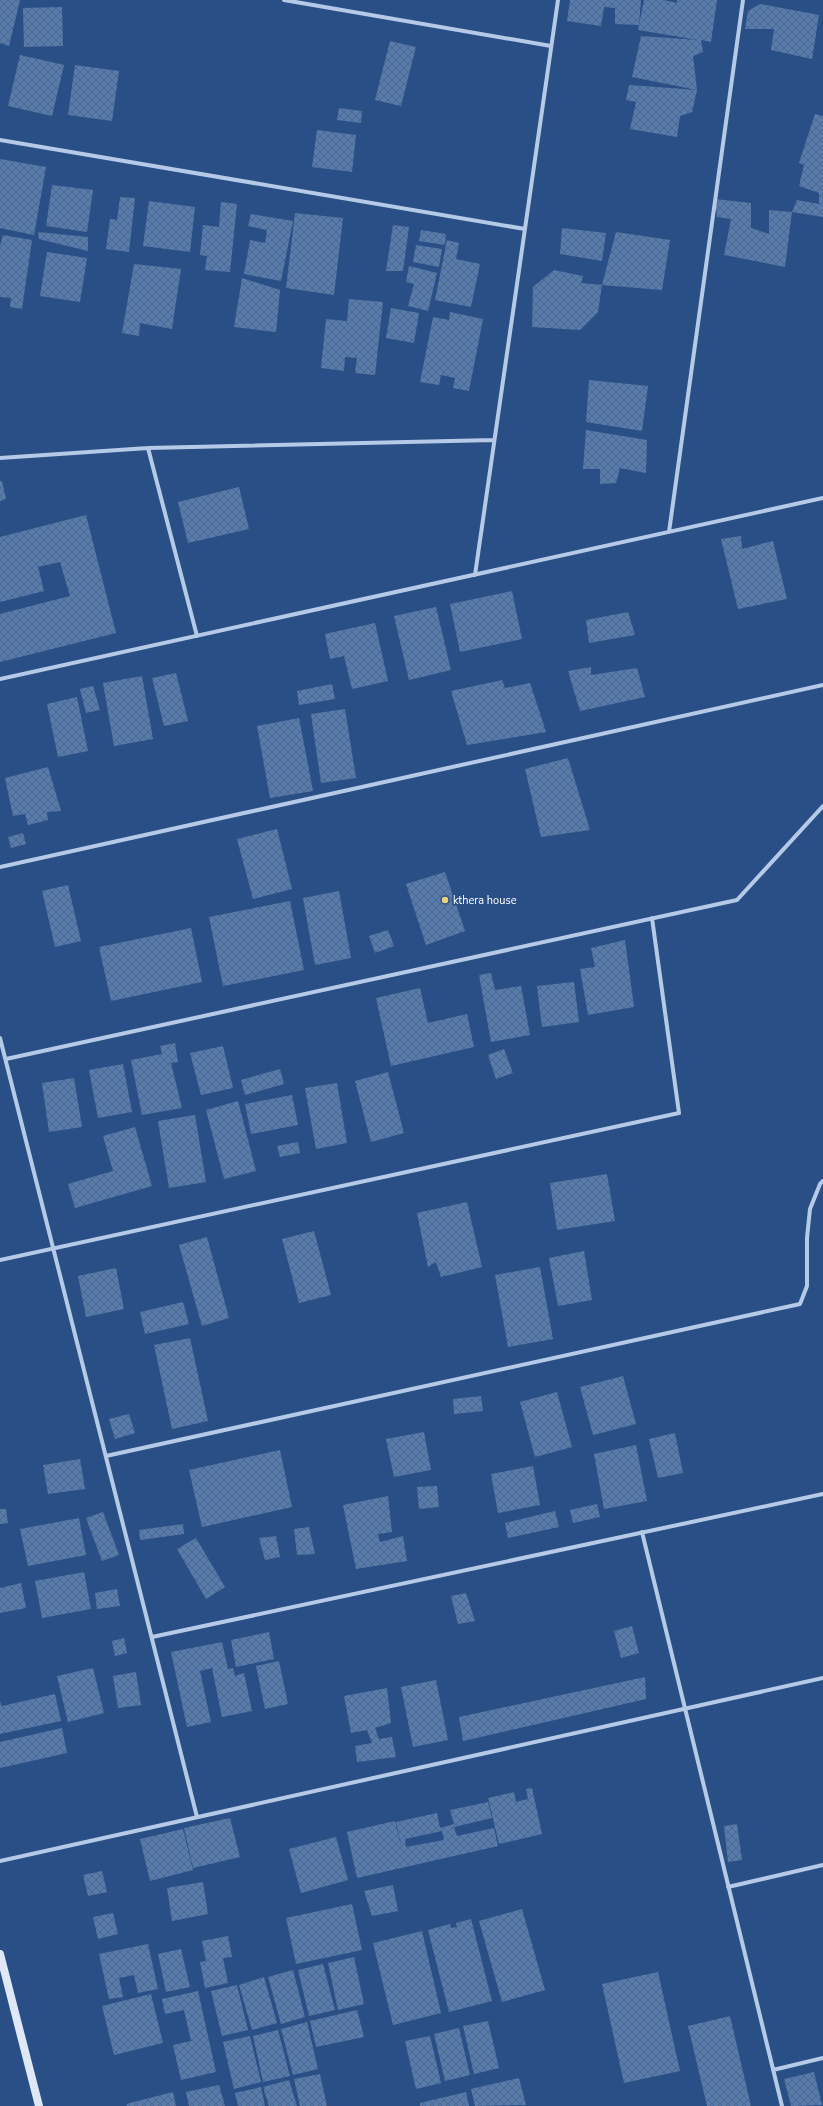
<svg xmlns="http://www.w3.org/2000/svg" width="823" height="2106" viewBox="0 0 823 2106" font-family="'Nunito Sans',sans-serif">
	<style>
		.building { fill: url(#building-cross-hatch); fill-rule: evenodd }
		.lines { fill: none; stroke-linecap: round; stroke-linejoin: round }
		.street { stroke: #b5cae7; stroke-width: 4 }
		.secondary { stroke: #dee8f7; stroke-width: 8 }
		.poi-dot { fill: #eed07c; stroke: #2a4f86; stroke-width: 1.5 }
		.labels { text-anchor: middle; stroke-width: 3.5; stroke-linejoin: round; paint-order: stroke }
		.poi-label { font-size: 11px; fill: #fff; stroke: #2a4f86; text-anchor: start }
	</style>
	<defs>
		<pattern id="building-cross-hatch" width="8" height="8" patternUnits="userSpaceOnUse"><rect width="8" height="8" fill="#567baf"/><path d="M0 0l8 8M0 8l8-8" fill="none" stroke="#526682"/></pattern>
	</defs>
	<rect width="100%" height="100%" fill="#2a4f86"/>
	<!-- building -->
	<path class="building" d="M0,0H20L9,46L0,43Z
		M570,0H641L639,25L615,24V8L604,7L601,26L567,21Z
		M644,0H664L677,3V0H717L711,42L701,40L703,52L693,56L697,90L632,77L641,36L698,40L638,30Z
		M760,4L819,15L812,59L771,50L774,29H745L748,11Z
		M62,7L63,46L24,47L23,8Z
		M390,41L416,47L401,106L375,100Z
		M20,55L64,65L52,116L8,106Z
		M75,65L119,71L112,121L68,115Z
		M629,85L697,90L692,112L680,116L677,137L630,129L636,102L626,100Z
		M339,108L362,111L361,123L337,120Z
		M815,114L823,116V217L792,212L797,200L819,204V193L799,186L804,165L799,163Z
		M317,130L356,135L352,172L312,167Z
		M0,159L46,167L34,235L0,228Z
		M52,185L93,190L87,232L46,226Z
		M120,197L135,198L129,252L106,249L110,219L117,220Z
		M715,199L751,203V228L769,234V210L792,212L785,267L724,255L731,219L717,217Z
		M149,201L195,207L190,252L143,246Z
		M221,202L237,204L230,272L205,270L207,256L200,255L203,225L219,227Z
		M295,213L343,218L334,295L286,288Z
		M251,214L293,221L281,281L244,274L250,240L265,243L267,230L248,226Z
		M393,225L409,227L403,271H386Z
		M562,228L606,233L602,261L560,254Z
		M421,230L446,234L445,245L419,241Z
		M38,232L88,237V251L39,239Z
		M616,232L670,240L662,290L602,285Z
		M3,235L32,240L22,309L10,307L11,298L0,297V246Z
		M447,240L459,243L456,259L480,264L471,307L435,300Z
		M416,245L442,249L439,267L413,262Z
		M47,252L87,258L80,302L40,296Z
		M134,264L181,269L172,329L140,323L139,336L122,333Z
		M409,266L437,273L428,311L408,306L414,284L406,282Z
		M554,270L583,276L581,283L602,285L598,312L580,330L532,327L533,287Z
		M242,278L280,290L276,332L234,327Z
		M349,299L383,302L375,375L355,373L357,358L345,357L344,371L321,368L326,319L347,321Z
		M391,308L419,313L414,343L386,338Z
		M450,312L483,319L469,391L453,388L455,378L441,375L439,385L420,382L433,317L449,320Z
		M589,380L648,386L642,431L586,422Z
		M586,430L647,440L646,473L620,468L616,483L600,484V469H583Z
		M0,481H2L6,499L0,501Z
		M239,487L249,529L188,543L178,502Z
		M86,515L116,633L0,662V614L70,596L60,562L38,567L44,591L0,602V537Z
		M741,536L742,549L773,541L787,599L738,609L721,539Z
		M512,591L522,639L460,652L450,604Z
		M436,607L451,670L409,680L394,616Z
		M628,612L635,635L589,643L586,620Z
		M375,623L388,681L352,689L344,656L330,659L325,634Z
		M591,667V675L637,668L645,697L580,711L568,671Z
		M176,673L188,721L164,726L152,678Z
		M142,676L153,739L114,746L103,683Z
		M502,680L505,688L530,683L546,732L467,745L451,691Z
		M332,684L335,699L299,705L297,691Z
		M93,686L100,710L86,713L80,689Z
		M77,697L88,751L58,757L47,704Z
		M345,709L356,778L321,783L311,714Z
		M299,718L313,791L270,798L257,726Z
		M568,758L590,830L541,837L525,769Z
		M48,767L61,811L47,812L48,820L28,825L25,814L13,816L5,778Z
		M277,829L292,889L253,899L237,839Z
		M23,833L26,844L11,848L8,837Z
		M445,872L465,931L426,945L406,884Z
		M68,885L81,941L55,947L42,891Z
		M339,891L351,958L315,965L303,898Z
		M290,901L304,970L223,986L209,917Z
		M191,928L202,982L111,1001L99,947Z
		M388,930L394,946L375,953L369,936Z
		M625,940L634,1007L588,1015L580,969L595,967L591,948Z
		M491,973L495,990L521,986L530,1035L491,1042L479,975Z
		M574,982L579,1022L542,1027L537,986Z
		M420,988L428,1023L467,1014L474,1047L391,1066L376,998Z
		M175,1043L178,1062L171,1063L182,1108L142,1115L131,1060L162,1054L160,1046Z
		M223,1046L233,1088L201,1095L190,1053Z
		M504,1049L513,1073L496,1079L488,1055Z
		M123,1064L132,1112L98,1118L89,1070Z
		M280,1069L284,1084L245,1095L241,1080Z
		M388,1072L404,1133L371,1142L355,1081Z
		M74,1078L82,1127L49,1132L42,1083Z
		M337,1083L347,1143L316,1149L305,1088Z
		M292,1095L298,1125L251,1134L245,1104Z
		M238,1101L256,1171L224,1179L206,1110Z
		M195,1115L206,1182L169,1188L158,1121Z
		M135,1127L152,1186L75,1208L68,1184L113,1171L103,1136Z
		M298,1142L300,1153L280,1157L277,1146Z
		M607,1174L615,1221L557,1230L550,1183Z
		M467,1202L482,1267L441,1277L436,1262L428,1267L417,1213Z
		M314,1231L331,1295L299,1303L282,1239Z
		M207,1237L229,1318L202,1326L179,1245Z
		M584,1251L592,1300L558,1306L549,1258Z
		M540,1267L553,1339L508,1347L495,1275Z
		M116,1268L124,1309L86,1317L78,1276Z
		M183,1302L189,1324L145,1334L140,1312Z
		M190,1338L208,1421L172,1429L154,1345Z
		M623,1376L636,1424L593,1435L580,1387Z
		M557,1392L572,1447L535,1457L520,1402Z
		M481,1396L483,1411L454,1414L453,1399Z
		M129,1414L135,1433L115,1439L109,1419Z
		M424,1432L431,1470L394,1477L386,1439Z
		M675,1433L683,1473L658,1478L649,1439Z
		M636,1445L647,1501L604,1509L594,1454Z
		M280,1450L292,1507L202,1527L189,1470Z
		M80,1459L85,1489L48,1494L43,1465Z
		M533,1466L540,1505L498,1513L491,1474Z
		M437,1486L439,1507L419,1509L417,1487Z
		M388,1496L392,1532L378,1534L380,1542L403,1536L407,1561L356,1569L343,1505Z
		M597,1504L600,1517L573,1523L570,1510Z
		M0,1509H6L8,1523L0,1524Z
		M555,1511L559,1527L508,1538L505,1523Z
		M103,1512L119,1555L102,1561L86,1518Z
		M79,1518L86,1555L28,1566L20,1529Z
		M183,1524L184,1534L140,1540L139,1530Z
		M309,1527L315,1554L297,1555L294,1529Z
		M276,1536L280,1557L265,1560L259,1538Z
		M196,1538L225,1587L206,1599L177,1549Z
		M84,1572L91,1609L42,1618L35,1581Z
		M21,1583L26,1608L0,1613V1588Z
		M117,1589L120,1606L97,1609L95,1593Z
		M466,1593L475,1621L458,1624L451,1596Z
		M632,1626L639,1653L621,1658L614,1631Z
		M269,1632L274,1659L236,1667L231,1640Z
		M124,1638L127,1653L115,1656L112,1641Z
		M222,1642L228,1669L233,1668L235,1676L244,1673L252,1711L222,1717L212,1668L200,1671L211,1722L187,1727L171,1652Z
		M279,1661L288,1704L265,1709L256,1666Z
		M93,1668L104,1713L68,1722L57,1676Z
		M136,1672L141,1705L118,1708L113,1676Z
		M645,1677L646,1699L463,1741L459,1717Z
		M436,1680L448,1740L413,1747L401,1687Z
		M387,1688L391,1723L375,1728L379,1739L392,1737L396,1757L357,1762L355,1746L372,1743L367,1730L351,1733L344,1696Z
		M55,1694L61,1721L0,1734V1701L2,1706Z
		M62,1728L67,1753L0,1768V1742Z
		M532,1788L542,1834L499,1844L488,1798L514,1792L516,1802L528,1799L526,1789Z
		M488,1802L492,1818L454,1827L457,1836L494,1828L498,1846L357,1878L347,1832L395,1821L403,1854L396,1822L437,1813L440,1828L454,1824L450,1810ZM442,1831L444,1840L406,1847L405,1839Z
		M230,1818L240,1857L193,1868L184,1828Z
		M737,1824L742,1860L728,1862L724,1826Z
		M183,1829L193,1870L150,1881L140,1839Z
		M336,1837L348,1880L301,1893L289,1849Z
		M102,1871L107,1892L88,1896L83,1875Z
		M203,1882L208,1914L172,1921L167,1888Z
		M393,1885L398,1911L372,1916L364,1891Z
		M352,1904L362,1950L296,1964L286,1918Z
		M522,1909L545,1990L502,2002L479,1921Z
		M113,1913L118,1934L98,1939L93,1917Z
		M471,1919L492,2001L449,2012L428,1930L450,1924L451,1928L457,1927L456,1923Z
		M422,1931L441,2013L393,2025L373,1943Z
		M228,1936L232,1957L223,1958L228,1983L205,1988L200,1962L206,1961L202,1941Z
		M148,1944L158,1989L138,1993L134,1975L119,1978L123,1997L109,1999L99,1954Z
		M181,1949L190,1987L166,1992L158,1954Z
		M354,1957L364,2004L338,2010L328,1963Z
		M323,1964L335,2010L309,2016L298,1970Z
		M293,1970L305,2017L281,2024L268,1977Z
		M658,1972L680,2071L624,2083L602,1984Z
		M264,1977L277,2023L252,2030L239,1985Z
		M237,1985L248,2030L222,2036L211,1991Z
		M198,1991L216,2072L181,2080L173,2045L191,2041L184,2010L165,2014L162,1999Z
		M151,1994L163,2043L114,2055L102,2006Z
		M357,2010L364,2037L316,2047L310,2021Z
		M730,2016L751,2106H707L688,2026Z
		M488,2021L499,2068L474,2074L463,2026Z
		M307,2022L318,2069L293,2075L281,2029Z
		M459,2028L470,2075L445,2081L434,2034Z
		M278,2030L290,2076L263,2082L253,2036Z
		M250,2036L261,2082L234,2089L223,2042Z
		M430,2036L441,2083L416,2089L405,2041Z
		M814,2072L822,2105L791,2106L784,2079Z
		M320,2074L327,2106H300L294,2079Z
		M519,2078L526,2105L475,2106L471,2089Z
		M289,2080L297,2106H269L263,2087Z
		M219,2085L225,2106H189L186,2092Z
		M261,2087L265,2106H238L235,2093Z
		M173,2092L176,2106H127L126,2104Z
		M466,2092L469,2106H420V2103Z"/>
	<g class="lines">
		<!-- street -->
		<path class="street" d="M284,0L551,46
			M0,140L525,229
			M148,448L197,636
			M0,458L148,448L494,440
			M669,532L743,0
			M475,575L558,0
			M0,679L823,498
			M0,867L823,685
			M0,1038L197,1817
			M6,1059L737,900L823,806
			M0,1260L679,1113L652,918
			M106,1456L800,1304L807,1286V1238L810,1209L820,1184L823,1181
			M642,1532L782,2106
			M152,1637L823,1494
			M0,1861L823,1678
			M728,1887L823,1865
			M773,2070L823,2058"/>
		<!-- secondary -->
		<path class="secondary" d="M0,1954L39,2106"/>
	</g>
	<!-- markers -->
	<circle class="poi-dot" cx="445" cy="900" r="4"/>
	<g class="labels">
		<!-- poi labels -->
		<g class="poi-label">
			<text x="453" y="904">kthera house</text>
		</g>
	</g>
</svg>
